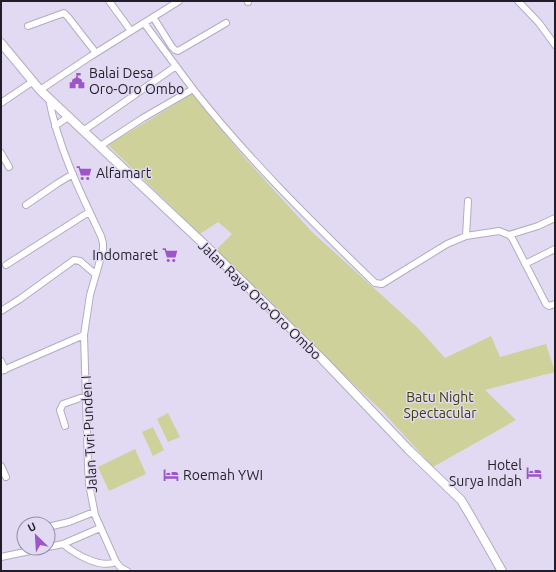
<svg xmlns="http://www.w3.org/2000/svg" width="556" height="572" viewBox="0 0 556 572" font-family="Ubuntu,sans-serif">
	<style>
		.green { fill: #ced19a }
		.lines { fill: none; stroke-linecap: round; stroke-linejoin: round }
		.street-casing { stroke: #b3abc3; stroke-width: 8 }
		.secondary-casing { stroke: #b3abc3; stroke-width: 10 }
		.street { stroke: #fff; stroke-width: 6 }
		.secondary { stroke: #fff; stroke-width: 8 }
		.labels { text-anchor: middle; stroke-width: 3; stroke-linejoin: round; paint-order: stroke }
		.poi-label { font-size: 14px; fill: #211e27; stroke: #e2daf3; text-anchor: start }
		.street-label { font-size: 14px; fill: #211e27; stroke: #e2daf3 }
		.park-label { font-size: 14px; fill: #3e3f00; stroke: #e2daf3 }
	</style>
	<rect width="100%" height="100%" fill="#e2daf3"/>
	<!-- green -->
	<path class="green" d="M192,94L244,157L312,232L418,328L445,358L491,336L500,357L546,344L555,372L485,390L516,420L433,467L382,411L300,334L216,250L232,234L218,222L200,234L108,145Z
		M168,413L180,437L168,442L157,419Z
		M153,427L164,450L153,456L142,432Z
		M135,449L146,474L109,491L98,467Z"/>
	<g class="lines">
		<defs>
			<path id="street" d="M109,1L131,31
				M248,1V2
				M518,1L539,23L555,45
				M153,17L172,47L175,50L178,51L226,23
				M144,23L193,89
				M28,26L64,13L68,17L96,53
				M40,90L91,56L179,1
				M49,99C58,147 80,192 101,236L103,243V250L90,295L84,335L88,466L89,484L95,515L116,562L121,568L127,571
				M1,103L32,82
				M55,126L68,117
				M83,131L176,66
				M100,146L143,118L193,89C247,158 312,222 375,283L382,284L447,244L466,236L499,231L509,235L512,238L546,304L549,306L555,304
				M1,153L9,167
				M26,205L58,183L73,174
				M509,235L538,226L555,218
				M466,236L468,201
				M525,264L555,249
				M6,265L89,212
				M1,311L20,299L74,260L80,261L95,274
				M1,361L5,370
				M1,371L84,335
				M65,426L60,410L63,404L86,396
				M1,466L6,477
				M48,527L69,522L94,512
				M63,544C75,554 100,569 116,562
				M48,547L63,544L100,528
				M1,557L44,548"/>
			<path id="secondary" d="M1,43L40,90L208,248L322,359L409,450L461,500L470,515L502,571"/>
		</defs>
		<!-- street casing -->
		<use href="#street" class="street-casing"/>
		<!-- secondary casing -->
		<use href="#secondary" class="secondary-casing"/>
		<!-- street -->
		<use href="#street" class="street"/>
		<!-- secondary -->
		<use href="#secondary" class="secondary"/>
	</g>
	<!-- icons -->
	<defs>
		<symbol id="civic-bare" viewBox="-9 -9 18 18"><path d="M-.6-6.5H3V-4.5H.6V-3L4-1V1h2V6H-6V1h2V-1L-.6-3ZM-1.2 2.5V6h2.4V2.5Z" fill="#9d55c9" stroke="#e2daf3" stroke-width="2.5" paint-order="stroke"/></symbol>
		<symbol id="supermarket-bare" viewBox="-9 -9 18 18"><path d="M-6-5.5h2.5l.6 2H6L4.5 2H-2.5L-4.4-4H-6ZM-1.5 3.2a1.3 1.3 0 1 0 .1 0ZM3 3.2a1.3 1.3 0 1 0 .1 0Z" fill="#9d55c9" stroke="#e2daf3" stroke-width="2.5" paint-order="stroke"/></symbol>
		<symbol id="hotel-bare" viewBox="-9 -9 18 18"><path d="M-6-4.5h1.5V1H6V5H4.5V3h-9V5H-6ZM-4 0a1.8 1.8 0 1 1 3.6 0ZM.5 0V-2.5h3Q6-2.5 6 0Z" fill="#9d55c9" stroke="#e2daf3" stroke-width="2.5" paint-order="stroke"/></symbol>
	</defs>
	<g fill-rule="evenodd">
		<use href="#civic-bare" x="66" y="70" width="22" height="22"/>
		<use href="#supermarket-bare" x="73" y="162" width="22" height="22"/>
		<use href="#supermarket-bare" x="159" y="244" width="22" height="22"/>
		<use href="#hotel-bare" x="523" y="462" width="22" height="22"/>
		<use href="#hotel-bare" x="160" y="464" width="22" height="22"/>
	</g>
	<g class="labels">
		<!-- poi labels -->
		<g class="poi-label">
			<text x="89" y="78">Balai Desa<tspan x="89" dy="16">Oro-Oro Ombo</tspan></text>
			<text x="96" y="178">Alfamart</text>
			<text x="158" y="260" text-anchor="end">Indomaret</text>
			<text x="522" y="470" text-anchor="end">Hotel<tspan x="522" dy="16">Surya Indah</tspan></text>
			<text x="183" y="480">Roemah YWI</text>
		</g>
		<!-- street labels -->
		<g class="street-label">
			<text transform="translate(260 300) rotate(44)" y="5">Jalan Raya Oro-Oro Ombo</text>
			<text transform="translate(89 434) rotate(-93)" y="5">Jalan Tvri Punden I</text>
		</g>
		<!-- park labels -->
		<g class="park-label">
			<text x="440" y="402">Batu Night<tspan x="440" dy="16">Spectacular</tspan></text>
		</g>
	</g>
	<!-- border -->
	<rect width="556" height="572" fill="none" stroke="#211e27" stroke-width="4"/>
	<!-- north arrow -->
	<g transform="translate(36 536) rotate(335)"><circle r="19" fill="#e2daf3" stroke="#958fa1"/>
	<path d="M0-3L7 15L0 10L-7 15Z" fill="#9d55c9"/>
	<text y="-6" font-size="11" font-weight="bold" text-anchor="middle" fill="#211e27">U</text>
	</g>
</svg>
